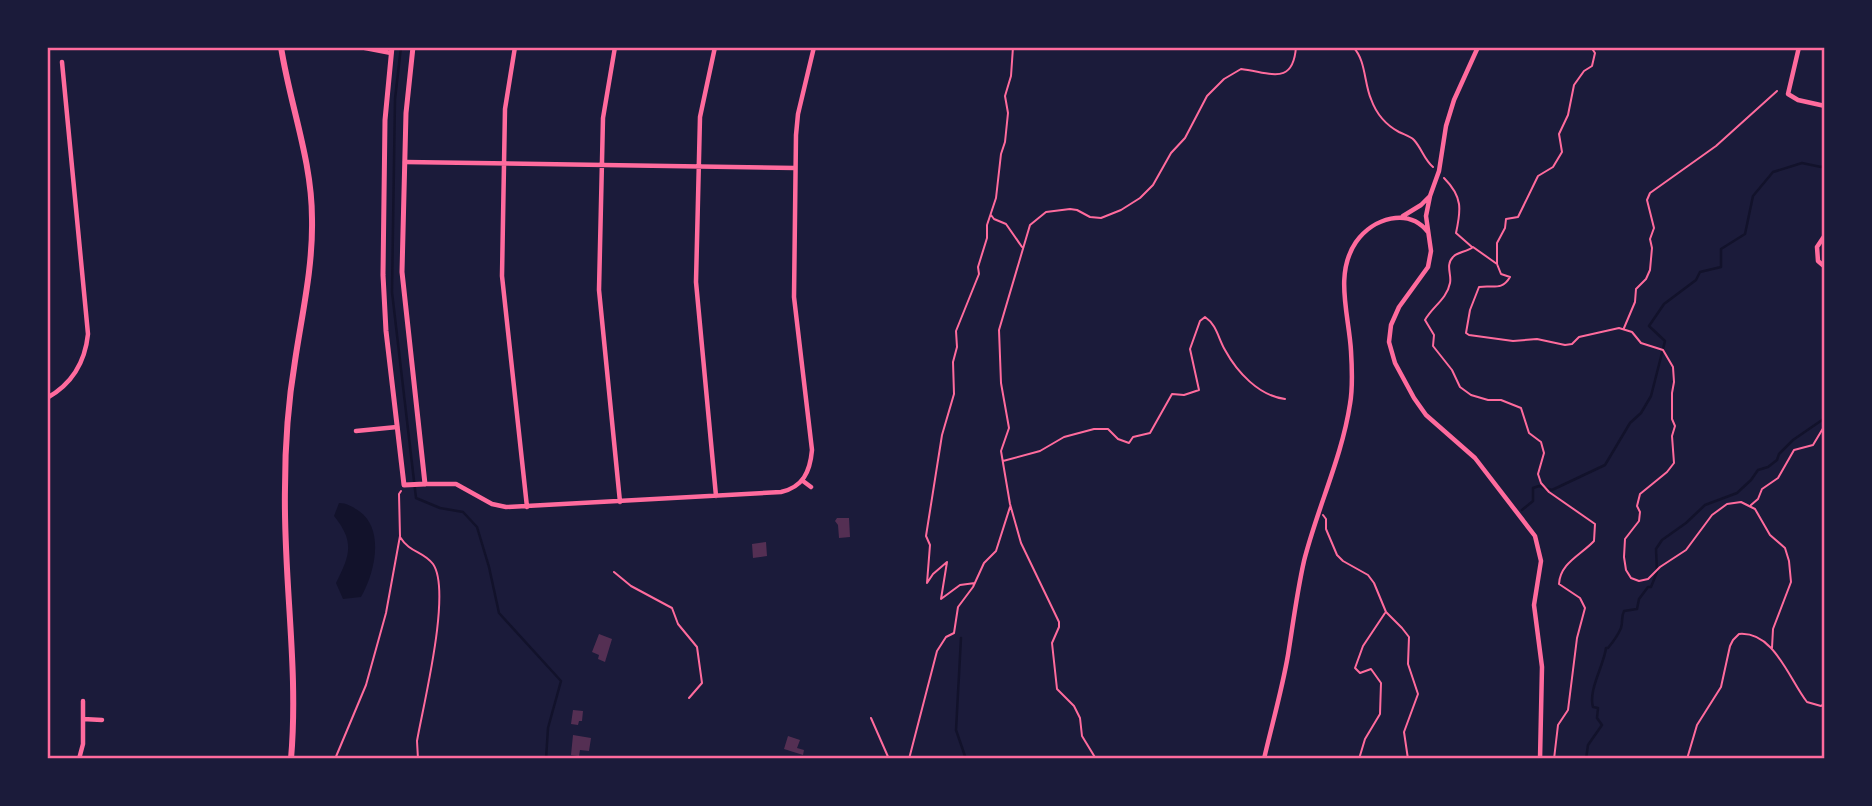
<svg xmlns="http://www.w3.org/2000/svg" width="1872" height="806" viewBox="0 0 1872 806" font-family="'Golos Text',sans-serif">
	<style>
		.water { fill: #12122b }
		.lines { fill: none; stroke-linecap: round; stroke-linejoin: round }
		.stream { stroke: #12122b; stroke-width: 2.5 }
		.building { fill: #542f53 }
		.path { stroke: #ff6b9d; stroke-width: 2 }
		.minor { stroke: #ff6b9d; stroke-width: 4.5 }
		.tertiary { stroke: #ff6b9d; stroke-width: 5 }
		.secondary { stroke: #ff6b9d; stroke-width: 6 }
		.neatline { fill: none; stroke: #ff6b9d; stroke-width: 2.5 }
	</style>
	<rect width="100%" height="100%" fill="#1b1b3a"/>
	<!-- water -->
	<path class="water" d="M339,503C347,503 353,507 359,511C385,529 375,573 361,597L343,599L336,583C350,555 355,542 334,516Z"/>
	<g class="lines">
		<!-- stream -->
		<path class="stream" d="M401,47L395,99L392,292L416,498L440,508L463,512L477,527L489,567L499,613L561,681L548,728L546,759
			M1522,510L1533,501V488L1539,486L1552,490L1605,465L1630,423L1641,413L1651,396L1665,341L1649,326L1664,304L1696,280L1700,272L1721,267V249L1745,234L1753,196L1773,172L1802,163L1821,167L1825,165
			M961,638L956,730L966,759
			M1586,759L1588,745L1602,725L1597,718L1598,708L1593,707C1588,690 1604,665 1606,648H1608C1613,642 1618,635 1621,628C1623,622 1621,617 1624,611L1637,609L1639,599L1648,587H1651L1657,572L1656,549L1662,540L1686,523L1705,505L1737,493L1751,480L1758,470L1768,467L1777,460L1779,454L1793,440L1825,418"/>
	</g>
	<!-- building -->
	<path class="building" d="M837,518H849L850,537L839,538L838,525L835,521Z
		M766,542L767,556L753,558L752,544Z
		M599,634L612,639L605,662L598,659L599,655L592,652Z
		M573,710L583,711L582,721H579L578,725L571,724Z
		M573,735L591,738L589,751L580,750L579,756L571,755Z
		M788,736L800,740L797,748L804,750L803,755L784,749Z"/>
	<g class="lines">
		<!-- path -->
		<path class="path" d="M1353,47C1366,60 1364,83 1371,99C1376,113 1386,125 1399,132C1405,135 1410,136 1414,140C1422,149 1424,159 1433,167
			M1444,178C1463,197 1461,210 1456,233L1472,247
			M991,215L994,219L1006,224L1022,247
			M1497,264V243L1505,228L1506,219L1518,217L1538,176L1553,167L1562,152L1559,134L1568,115L1574,85L1584,71L1592,66L1595,53L1591,47
			M1624,328L1635,302L1636,289L1646,279L1650,270L1652,248L1650,239L1654,228L1647,200L1650,193L1716,146L1777,91
			M1003,461L1040,451L1064,437L1094,429H1108L1118,439L1129,443L1133,437L1150,433L1172,394L1184,395L1199,390L1190,349L1200,321L1205,317C1217,325 1218,338 1225,350C1237,372 1259,396 1285,399
			M1751,505L1758,499L1762,489L1778,478L1794,450L1813,445L1825,425
			M1323,515L1326,519V529L1337,555L1343,561L1368,575L1374,583L1386,612L1402,628L1409,637L1408,664L1418,694L1404,732L1408,759
			M400,537C410,553 423,551 433,564C452,591 423,706 417,741L418,759
			M614,572L631,586L672,608L678,624L697,647L702,683L689,698
			M975,583L960,585L941,599L947,562L933,574L927,583L930,545L926,536L942,435L954,394L953,362L957,347L956,331L979,274L978,267L987,238V225L996,198L1001,154L1005,142L1008,113L1005,96L1011,76L1013,47
			M871,718L889,759
			M335,759L366,685L386,613L400,536L399,494L401,491
			M909,759L937,651L946,637L954,633L958,607L973,587L984,563L996,551L1010,507
			M1096,759L1082,736L1080,718L1074,706L1057,689L1052,643L1059,627V622L1021,543L1010,504L1001,451L1009,428L1001,383L999,330L1030,225L1046,212L1070,209L1077,210L1090,217L1101,218L1121,210L1140,198L1153,185L1171,153L1185,138L1207,96L1224,79L1241,69C1269,72 1293,87 1296,47
			M1359,759L1365,739L1380,714L1381,683L1371,669L1360,673L1355,668L1363,646L1385,613
			M1554,759L1558,725L1568,710L1577,638L1585,608L1580,598L1559,584C1560,563 1581,555 1594,541L1595,524L1549,492L1541,483L1538,474L1544,453L1541,442L1529,433L1521,408L1501,400H1488L1471,395L1460,387L1452,370L1433,346L1434,335L1425,320C1432,307 1447,299 1450,283C1452,275 1445,265 1453,257C1457,252 1467,252 1473,247L1497,264L1501,274L1510,277C1502,291 1493,285 1479,287L1470,310L1466,333L1469,335L1513,341L1537,339L1565,345L1572,344L1579,337L1619,328L1632,332L1641,343L1663,350L1673,367L1674,382L1672,393V419L1675,426L1672,436L1674,463L1667,472L1640,494L1637,506L1640,512L1639,521L1625,539L1624,557L1626,570L1631,578L1639,581L1648,579L1660,567L1686,550L1712,515L1727,504L1741,502L1755,509L1770,535L1785,548L1789,561L1791,582L1773,629L1772,648
			M1687,759L1697,725L1721,687L1730,646L1733,640L1739,634C1774,631 1789,679 1807,702L1821,706L1825,703"/>
		<!-- minor -->
		<path class="minor" d="M360,47L391,53
			M515,47L505,109L502,276L527,507
			M615,47L603,118L599,290L620,502
			M715,47L700,117L696,282L716,496
			M1478,47L1454,100L1446,126L1439,171L1430,196L1426,216L1431,251L1428,267L1399,307L1391,325L1389,342L1395,363L1414,398L1426,415L1475,458L1535,536L1541,561L1534,605L1542,667L1540,759
			M1799,47L1788,94L1798,100L1825,106
			M405,162L795,168
			M1403,216L1421,205L1429,197
			M1825,235L1817,247L1818,261L1825,267
			M47,398C72,384 85,363 88,334L62,62
			M356,431L397,427
			M803,481L811,487
			M425,484H456L492,504L506,507L781,492C803,487 810,472 812,450L794,297L796,135L798,114L814,47
			M83,719L102,720
			M79,759L83,744V701
			M1264,759C1272,724 1282,690 1288,655C1293,624 1297,592 1304,561C1317,509 1342,457 1350,404C1353,387 1352,367 1351,351C1349,315 1334,274 1356,242C1373,218 1408,207 1428,232"/>
		<!-- tertiary -->
		<path class="tertiary" d="M392,47L385,120L383,275L386,331L404,485L425,484L402,272L406,113L413,47"/>
		<!-- secondary -->
		<path class="secondary" d="M281,47C290,105 312,160 312,219C313,267 302,314 295,361C288,403 285,446 285,488C283,578 299,668 291,759"/>
	</g>
	<!-- border -->
	<rect width="1872" height="806" fill="none" stroke="#1b1b3a" stroke-width="98"/>
	<rect x="49" y="49" width="1774" height="708" class="neatline"/>
</svg>
